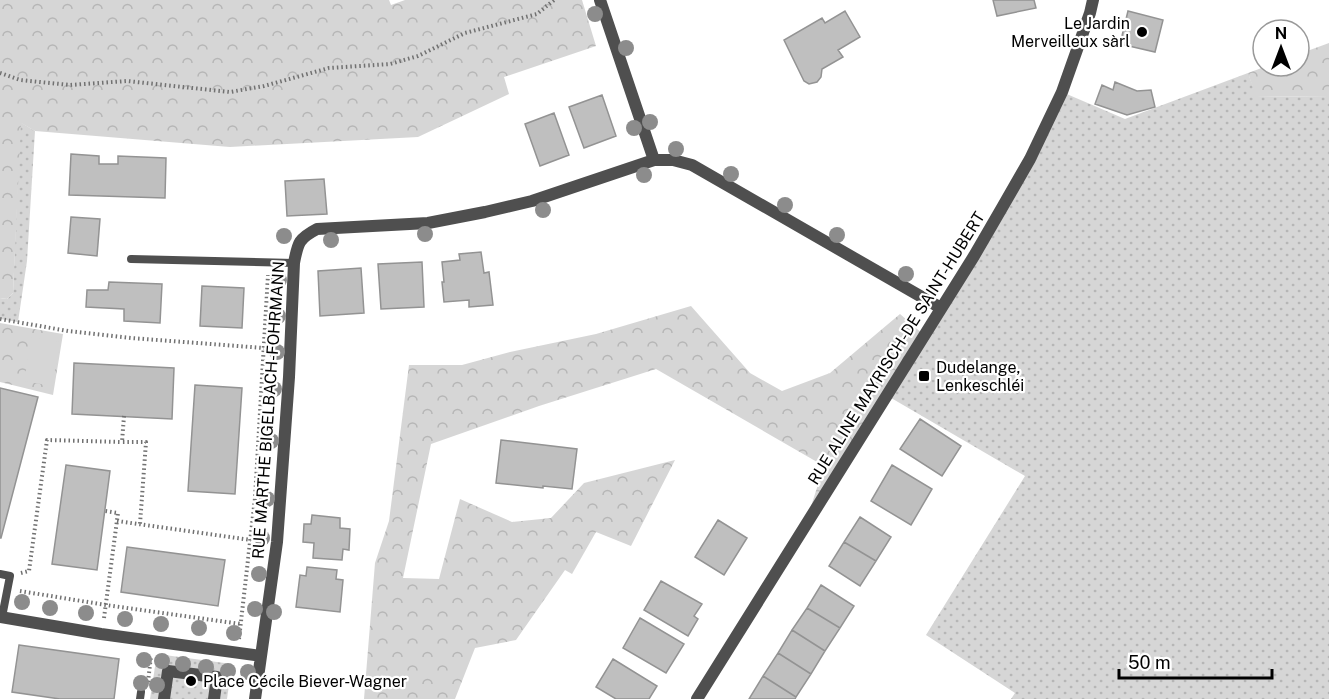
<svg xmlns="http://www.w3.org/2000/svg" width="1329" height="699" viewBox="0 0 1329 699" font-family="'Public Sans',sans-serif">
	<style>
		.grass { fill: url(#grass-dots) }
		.forest { fill: url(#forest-crowns) }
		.pitch { fill: #d6d6d6 }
		.building { fill: #bfbfbf; stroke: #939393; stroke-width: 1.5 }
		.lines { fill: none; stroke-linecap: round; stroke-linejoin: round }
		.path { stroke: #717171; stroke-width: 4; stroke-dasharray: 1.5 3; stroke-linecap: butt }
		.service { stroke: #4f4f4f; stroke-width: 8 }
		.pedestrian { stroke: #4f4f4f; stroke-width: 12 }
		.minor { stroke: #4f4f4f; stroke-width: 12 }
		.tree { fill: #8c8c8c }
		.poi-dot { fill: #000; stroke: #fff; stroke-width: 2 }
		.labels { text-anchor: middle; stroke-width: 4.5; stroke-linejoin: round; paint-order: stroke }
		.poi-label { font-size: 16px; fill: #000; stroke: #fff; text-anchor: start }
		.street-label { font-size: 16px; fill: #000; stroke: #fff }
	</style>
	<defs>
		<pattern id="grass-dots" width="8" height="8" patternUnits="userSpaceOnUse" patternTransform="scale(1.5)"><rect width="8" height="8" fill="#d6d6d6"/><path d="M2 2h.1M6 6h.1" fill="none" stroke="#b6b6b6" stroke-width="1.8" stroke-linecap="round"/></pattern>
		<pattern id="forest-crowns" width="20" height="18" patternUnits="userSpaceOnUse" patternTransform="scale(1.5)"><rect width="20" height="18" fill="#d6d6d6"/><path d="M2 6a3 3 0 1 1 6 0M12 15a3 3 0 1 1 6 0" fill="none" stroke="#b6b6b6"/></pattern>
	</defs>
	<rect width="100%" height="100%" fill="#fff"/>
	<!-- grass -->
	<path class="grass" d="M1248,73L1257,97L1329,96V699H1011L1015,693L926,635L1025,476L886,395L941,308L1062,92L1125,119Z
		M20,122L35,131L27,261L18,322L0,319V298L7,299L13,293Z
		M157,654L232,664L227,699H150Z"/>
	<!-- forest -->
	<path class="forest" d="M0,0H389L391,5L405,0H582L596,46L504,77L509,94L418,137L230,147L35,131L21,123L13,293L7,299L0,298Z
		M1329,43V96L1256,97L1248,73L1267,66H1299V54Z
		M691,306L750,373L782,391L830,373L900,314L924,335L805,525L824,466L656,369L539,406L431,444L403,578L439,579L460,499L512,522L551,518L584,483L675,460L631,546L596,532L572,574L565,570L516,640L475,648L455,699H364L375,563L389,521L409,365H462L510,352L596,334Z
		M0,323L63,334L53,395L0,382Z"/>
	<!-- pitch -->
	<path class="pitch" d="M32,337L60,342L52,386L24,381Z"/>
	<!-- building -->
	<path class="building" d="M993,0H1034L1036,8L997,16Z
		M845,11L860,37L838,50L843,57L822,69L821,77L817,82L809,84L804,81L784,40L822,18L825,23Z
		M1128,11L1163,20L1155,52L1120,44Z
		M1115,82L1137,91L1151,90L1155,107L1127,115L1095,104L1102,85L1113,90Z
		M602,95L616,136L584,148L569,107Z
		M554,113L569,155L540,166L525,124Z
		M71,154L99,156V164H118V156L166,158L165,198L69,195Z
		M324,179L327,214L287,216L285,181Z
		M71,217L100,219L97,256L68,253Z
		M481,252L484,273L489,272L493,305L469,307V300L444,302L442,282H444L442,262L460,260L459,254Z
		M422,262L424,307L381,309L378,264Z
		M361,268L364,313L320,316L318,271Z
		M109,282L162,284L160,323L124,321V309L86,307L87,290H108Z
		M202,286L244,288L242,328L200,326Z
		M74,363L174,368L172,419L72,414Z
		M195,385L242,388L235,494L188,491Z
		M0,388L38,397L1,538H0Z
		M920,419L961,446L942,476L900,449Z
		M501,440L577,449L572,489L543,486V488L496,483Z
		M66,465L110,471L97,570L52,564Z
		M892,465L932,489L911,525L871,501Z
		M312,515L340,518V528L350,529L349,550L343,549L342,560L313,558L314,543L303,542L304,524H311Z
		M860,517L891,537L876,561L844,542Z
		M718,520L747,538L724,575L695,557Z
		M844,542L876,561L860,586L829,566Z
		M127,547L225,560L218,606L121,592Z
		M307,567L337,570L336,579L343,580L340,612L296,607L300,575L306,576Z
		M661,581L702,604L694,616L698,619L688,636L644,610Z
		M821,585L854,606L840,628L807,608Z
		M807,608L840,628L825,651L792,630Z
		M640,618L684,644L666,673L623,648Z
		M792,630L825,651L811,674L778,653Z
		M19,645L119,659L114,699H60L12,692Z
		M778,653L811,674L796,697L763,676Z
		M613,659L657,686L649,699H616L596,687Z
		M763,676L796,697L795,699H749Z"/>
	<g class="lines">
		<!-- path -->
		<path class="path" d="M0,73L20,80L70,85L127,81L230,92L264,86L329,68L390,64L418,56L465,33L537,14L554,0
			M0,319L68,331L131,338L264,348
			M124,416L122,442H146L140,524
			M117,521L251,540
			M21,573L29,571L47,440L122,442
			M20,591L106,605L241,624
			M104,618L118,513L105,511
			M239,639L255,498L268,275
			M148,682L151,656"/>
		<!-- service -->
		<path class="service" d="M131,259L294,263
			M0,574L10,576L2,617
			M140,699L141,692"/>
		<!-- pedestrian -->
		<path class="pedestrian" d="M164,699L168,671L217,677L214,699"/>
		<!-- minor -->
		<path class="minor" d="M600,0L654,160
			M0,617L101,634L261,656
			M255,699L277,542L289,377L294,263C298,243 298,239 317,229L428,223L485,212L532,201L654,160H673L692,165L941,308
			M697,699L974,256L1003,206L1030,159L1062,92L1090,13L1093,0"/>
	</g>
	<!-- trees -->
	<g class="tree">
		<circle cx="595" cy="14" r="8"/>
		<circle cx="626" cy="48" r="8"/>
		<circle cx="650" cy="122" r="8"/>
		<circle cx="634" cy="128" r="8"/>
		<circle cx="676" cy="149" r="8"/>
		<circle cx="731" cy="174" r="8"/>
		<circle cx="644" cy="175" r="8"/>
		<circle cx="785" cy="205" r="8"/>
		<circle cx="543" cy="210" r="8"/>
		<circle cx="425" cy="234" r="8"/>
		<circle cx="837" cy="235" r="8"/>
		<circle cx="284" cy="236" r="8"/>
		<circle cx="331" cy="240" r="8"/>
		<circle cx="906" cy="274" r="8"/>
		<circle cx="279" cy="280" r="8"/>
		<circle cx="278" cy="316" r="8"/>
		<circle cx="277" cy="352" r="8"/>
		<circle cx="274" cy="389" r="8"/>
		<circle cx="271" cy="441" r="8"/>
		<circle cx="267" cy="499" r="8"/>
		<circle cx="262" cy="538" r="8"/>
		<circle cx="259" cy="574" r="8"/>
		<circle cx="22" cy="602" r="8"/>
		<circle cx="50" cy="608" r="8"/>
		<circle cx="255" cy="609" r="8"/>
		<circle cx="274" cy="612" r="8"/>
		<circle cx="86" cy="613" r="8"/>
		<circle cx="125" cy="619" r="8"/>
		<circle cx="161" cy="624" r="8"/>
		<circle cx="199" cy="628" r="8"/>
		<circle cx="234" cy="633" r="8"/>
		<circle cx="144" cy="660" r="8"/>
		<circle cx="162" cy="661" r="8"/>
		<circle cx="183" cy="664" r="8"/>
		<circle cx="206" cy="667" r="8"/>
		<circle cx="228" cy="671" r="8"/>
		<circle cx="248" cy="672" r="8"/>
		<circle cx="141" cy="683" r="8"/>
		<circle cx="157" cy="685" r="8"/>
	</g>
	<!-- markers -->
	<g class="poi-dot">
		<circle cx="1142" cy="32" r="6"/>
		<rect x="918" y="370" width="12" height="12" rx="3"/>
		<circle cx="191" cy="681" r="6"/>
	</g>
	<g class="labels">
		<!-- poi labels -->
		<g class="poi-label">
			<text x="1130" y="29" text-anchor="end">Le Jardin<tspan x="1130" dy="18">Merveilleux sàrl</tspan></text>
			<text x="936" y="373">Dudelange,<tspan x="936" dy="18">Lenkeschléi</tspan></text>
			<text x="203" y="687">Place Cécile Biever-Wagner</text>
		</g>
		<!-- street labels -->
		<g class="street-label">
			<text transform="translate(896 348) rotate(-58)" y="6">RUE ALINE MAYRISCH-DE SAINT-HUBERT</text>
			<text transform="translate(268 410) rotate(-86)" y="6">RUE MARTHE BIGELBACH-FOHRMANN</text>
		</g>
	</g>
	<!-- north arrow -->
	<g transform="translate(1281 48)"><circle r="28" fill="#ffffff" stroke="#999999" stroke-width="1.5"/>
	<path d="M0-4.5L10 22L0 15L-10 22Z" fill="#000000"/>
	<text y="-9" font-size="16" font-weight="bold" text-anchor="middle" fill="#000000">N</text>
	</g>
	<!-- scale -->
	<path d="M1119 669v9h153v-9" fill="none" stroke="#000000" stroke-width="3"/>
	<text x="1128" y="669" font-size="18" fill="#000000" stroke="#ffffff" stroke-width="4.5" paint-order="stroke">50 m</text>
</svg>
